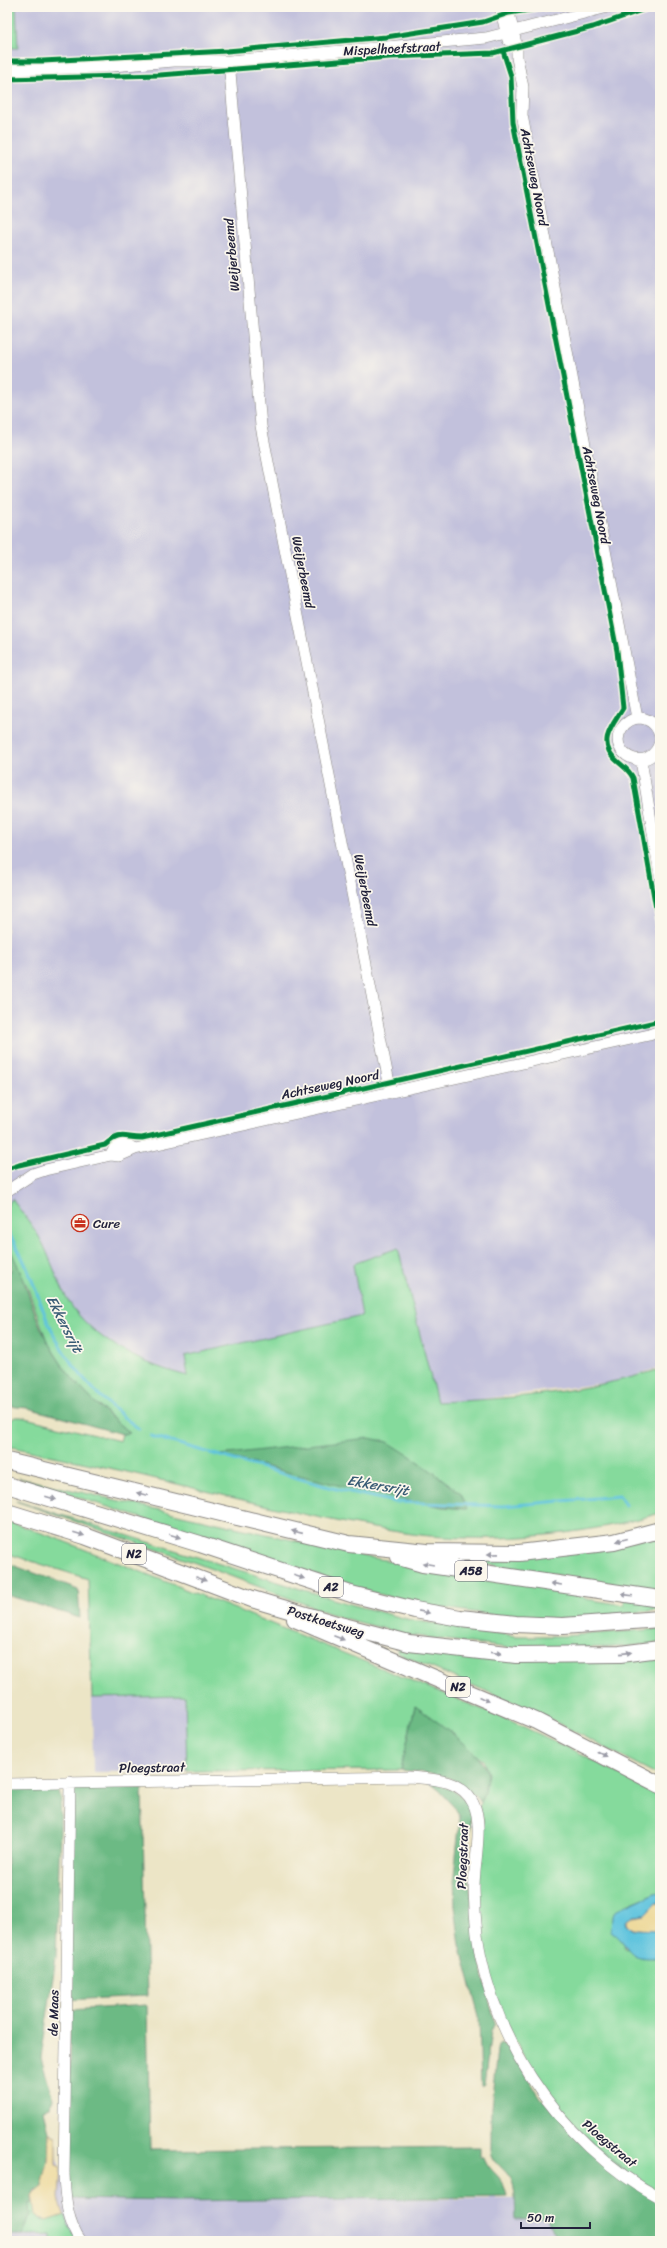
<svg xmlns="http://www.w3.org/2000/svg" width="667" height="2248" viewBox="0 0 667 2248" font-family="Sriracha,sans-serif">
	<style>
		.industrial { fill: #c2c1dc }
		.green { fill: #85da9c; stroke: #547e6c; fill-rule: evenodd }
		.forest { fill: #6cba84; stroke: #476e60 }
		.sand { fill: #eeda9e; stroke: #887e6c }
		.water { fill: #60c4de; stroke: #41738c }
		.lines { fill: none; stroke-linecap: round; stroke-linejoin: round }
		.stream { stroke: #60c4de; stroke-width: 3 }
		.minor-casing { stroke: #878480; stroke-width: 12 }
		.highway-casing { stroke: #878480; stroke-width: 18 }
		.minor { stroke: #fff; stroke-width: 11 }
		.highway { stroke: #fff; stroke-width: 16 }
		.cycleway-casing { stroke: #fbf7ec; stroke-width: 8 }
		.cycleway { stroke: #00873e; stroke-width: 5 }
		.oneway { fill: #9c9ca7 }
		.labels { text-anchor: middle; stroke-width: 3.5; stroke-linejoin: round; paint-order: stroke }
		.shield { fill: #fbf7ec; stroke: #636270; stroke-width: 1 }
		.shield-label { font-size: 12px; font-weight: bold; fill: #22223b }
		.street-label { font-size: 13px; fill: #22223b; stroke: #fbf7ec }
		.poi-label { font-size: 13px; fill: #22223b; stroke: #fbf7ec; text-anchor: start }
		.water-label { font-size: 14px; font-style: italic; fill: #385b74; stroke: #fbf7ec }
	</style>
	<rect width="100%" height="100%" fill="#fbf7ec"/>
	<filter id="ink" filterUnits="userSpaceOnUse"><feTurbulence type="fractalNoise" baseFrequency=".025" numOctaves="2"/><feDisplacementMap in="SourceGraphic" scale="8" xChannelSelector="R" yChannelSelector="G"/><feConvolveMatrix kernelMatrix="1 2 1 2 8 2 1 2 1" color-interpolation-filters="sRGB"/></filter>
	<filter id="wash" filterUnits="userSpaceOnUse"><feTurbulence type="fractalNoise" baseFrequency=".012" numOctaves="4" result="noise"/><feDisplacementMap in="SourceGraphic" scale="16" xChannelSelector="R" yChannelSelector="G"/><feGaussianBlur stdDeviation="0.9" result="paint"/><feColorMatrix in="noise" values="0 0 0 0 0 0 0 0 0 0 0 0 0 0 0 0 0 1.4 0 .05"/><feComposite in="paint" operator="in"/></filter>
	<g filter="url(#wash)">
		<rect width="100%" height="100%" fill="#ece5c6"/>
		<!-- industrial -->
		<path class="industrial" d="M7,7H660V1367L620,1381L428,1406L213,1386L131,1361L65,1311L7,1201Z
			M185,1696L187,1771L93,1772L92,1698Z
			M7,2131L49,2134L70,2199H521L554,2219L567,2241H7Z"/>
		<!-- green -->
		<path class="green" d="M7,7H16L18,48H7Z
			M12,1199C22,1213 35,1228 43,1244C52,1262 61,1292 73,1308C99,1343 146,1366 188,1376L185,1356L362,1316L353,1264L398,1248L437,1402C513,1399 587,1392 660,1369V1513C585,1536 489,1544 412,1534C331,1523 252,1502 173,1483C118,1469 62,1458 7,1446V1423L15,1417H21L120,1441L122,1434L129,1433L91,1399L68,1374L47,1341L27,1286L7,1244V1206ZM383,1440L415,1459L461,1493L466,1509L443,1507L375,1494L220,1455Z
			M19,1478L367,1557L572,1590L586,1599L624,1605L625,1585L484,1564L480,1560L660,1536V1610L563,1619L515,1618L415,1604L353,1587Z
			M16,1501L346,1603L411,1620L516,1636H563L660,1629V1643L621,1647L516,1649L408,1635L339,1617L193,1562Z
			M7,1521L53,1537L235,1609L511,1721L584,1755L660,1796V1894L655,1893L620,1908L622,1938L625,1948L653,1958L660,1957V2194L628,2173L593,2146L569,2119L530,2068L503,2017L485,1961L477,1887L483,1820L480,1807L488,1774L484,1762L453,1734L415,1706L401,1770L187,1771L185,1696L92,1698L88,1579L9,1554Z
			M397,1648L456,1655H660V1776L540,1714L397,1653Z
			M30,2202L34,2203C38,2228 46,2220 64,2215L77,2241H51V2234L23,2235L31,2212L29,2210Z"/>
		<!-- forest -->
		<path class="forest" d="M7,1244C22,1270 29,1299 40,1326C59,1370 93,1404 130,1433L122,1434L28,1408L7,1406V1272L11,1271Z
			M369,1438L388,1442L415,1459L461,1493L467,1509C382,1501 301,1474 219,1455Z
			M7,1563L78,1589L80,1618L7,1595Z
			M415,1706C431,1717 488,1756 487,1775C487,1783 483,1794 481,1802L458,1782L442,1775L401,1770Z
			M428,1782C446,1787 463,1791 471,1810L468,1867L470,1887L480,1962L495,2023L491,2031L484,2085L481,2087L479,2016L460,1945L455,1906L454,1876L460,1817L454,1806L439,1790Z
			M16,1786L57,1789L61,1797L56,1957L41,2058L53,2099L50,2107L44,2109L49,2134L48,2162L42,2187L40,2190L34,2191L32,2198L34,2203L30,2202L29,2210L31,2212L23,2235H7V1787Z
			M76,1788H142L147,1996L65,2000L73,1791Z
			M147,2005L150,2150L480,2147V2157H484C489,2173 503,2173 507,2197L176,2201L70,2199L67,2186L70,2010Z
			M502,2043L510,2049L541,2098L660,2202V2241H562L555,2236L548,2218L516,2219C515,2207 516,2192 512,2181C507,2169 492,2164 491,2150V2108L497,2050L498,2045Z"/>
		<!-- sand -->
		<path class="sand" d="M656,1903H660V1930L634,1929L627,1925L629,1918L645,1915Z
			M49,2134L56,2136V2165L61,2167L59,2197L64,2215L46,2221L35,2214L32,2195L42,2187L48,2162Z"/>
		<!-- water -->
		<path class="water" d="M655,1893L660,1894V1903H656L645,1915L634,1916L626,1921L627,1925L634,1929L660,1930V1957C625,1962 632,1946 611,1931L612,1916L615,1911Z"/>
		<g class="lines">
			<!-- stream -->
			<path class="stream" d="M7,1231C26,1259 35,1289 47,1320C66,1365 101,1401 139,1429
				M151,1436L332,1488L395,1502L503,1506L620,1496L625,1505"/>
		</g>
	</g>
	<g filter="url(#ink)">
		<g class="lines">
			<defs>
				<path id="minor" d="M500,7L508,40
					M506,7L509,13L517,48V58L523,87L522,115L637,718
					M229,61L261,426L391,1093
					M7,70L100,67L174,61H229L486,38L608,7
					M660,738C659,727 651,719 640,718C633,718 626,722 622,728C605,753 649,777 660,742
					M641,760L660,875
					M111,1155L116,1146L124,1143L135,1149
					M7,1191L33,1174L45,1170L111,1155L119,1156L135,1149L649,1035L660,1031
					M70,1782L64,2174C65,2197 67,2222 81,2241
					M7,1784L409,1777C433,1779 461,1779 473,1803C484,1823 474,1864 474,1887C474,1895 475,1904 475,1912C481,2027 558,2144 660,2198"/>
				<path id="highway" d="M7,1461L349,1544L427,1552L519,1553L614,1542L660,1530
					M7,1485L200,1544L351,1594L415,1610L460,1618L516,1624L563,1626L660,1619
					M7,1512L85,1536L252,1599L336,1624L409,1643L516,1655L620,1654L660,1649
					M399,1557L423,1564L660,1599
					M295,1619L536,1721L660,1785"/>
			</defs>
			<!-- minor casing -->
			<use href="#minor" class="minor-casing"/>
			<!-- highway casing -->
			<use href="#highway" class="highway-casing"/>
			<!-- minor -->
			<use href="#minor" class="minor"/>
			<!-- highway -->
			<use href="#highway" class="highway"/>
			<defs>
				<path id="cycleway" d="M503,51L511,76L513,122L617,651L623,708C613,725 597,741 615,759C622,766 629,769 633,778L660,931
					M7,61H43L227,51L386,37L483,22L509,13L550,7
					M7,79L160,75L390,57L493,53L593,27L651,7
					M7,1169L19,1165L105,1145C121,1131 124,1138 142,1138L660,1021"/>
			</defs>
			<!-- cycleway casing -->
			<use href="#cycleway" class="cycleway-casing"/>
			<!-- cycleway -->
			<use href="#cycleway" class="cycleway"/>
		</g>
		<!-- one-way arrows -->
		<defs><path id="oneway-solid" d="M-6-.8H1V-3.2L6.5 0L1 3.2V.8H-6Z"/></defs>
		<g class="oneway">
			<use href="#oneway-solid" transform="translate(142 1494) rotate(-166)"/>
			<use href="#oneway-solid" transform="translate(51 1498) rotate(17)"/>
			<use href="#oneway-solid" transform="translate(297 1532) rotate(-167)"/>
			<use href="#oneway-solid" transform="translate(79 1534) rotate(17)"/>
			<use href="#oneway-solid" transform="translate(175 1536) rotate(17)"/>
			<use href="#oneway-solid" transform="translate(622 1540) rotate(165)"/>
			<use href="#oneway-solid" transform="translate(493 1554) rotate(179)"/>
			<use href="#oneway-solid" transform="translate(428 1564) rotate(-170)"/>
			<use href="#oneway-solid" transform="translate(299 1577) rotate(18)"/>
			<use href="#oneway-solid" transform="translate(201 1579) rotate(21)"/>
			<use href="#oneway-solid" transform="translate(556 1584) rotate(-171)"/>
			<use href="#oneway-solid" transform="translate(627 1595) rotate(-173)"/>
			<use href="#oneway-solid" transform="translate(424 1612) rotate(11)"/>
			<use href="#oneway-solid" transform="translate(339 1638) rotate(21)"/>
			<use href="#oneway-solid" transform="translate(496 1653) rotate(6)"/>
			<use href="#oneway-solid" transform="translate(626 1653) rotate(-6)"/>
			<use href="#oneway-solid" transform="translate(484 1699) rotate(24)"/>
			<use href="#oneway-solid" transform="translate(602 1754) rotate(28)"/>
		</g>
	</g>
	<!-- icons -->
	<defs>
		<symbol id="office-ring" viewBox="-11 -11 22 22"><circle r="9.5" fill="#fbf7ec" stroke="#c8321e" stroke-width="1.5"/><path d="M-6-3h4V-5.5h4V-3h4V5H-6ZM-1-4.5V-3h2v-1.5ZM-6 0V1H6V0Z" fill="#c8321e"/></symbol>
	</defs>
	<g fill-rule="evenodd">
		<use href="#office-ring" x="70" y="1213" width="20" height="20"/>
	</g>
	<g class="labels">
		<!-- shield labels -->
		<g class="shield">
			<rect x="122" y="1544" width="24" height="20" rx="3"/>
			<rect x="455" y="1561" width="32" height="20" rx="3"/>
			<rect x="319" y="1577" width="24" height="20" rx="3"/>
			<rect x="446" y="1677" width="24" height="20" rx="3"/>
		</g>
		<g class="shield-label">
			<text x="134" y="1558">N2</text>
			<text x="471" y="1575">A58</text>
			<text x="331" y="1591">A2</text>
			<text x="458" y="1691">N2</text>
		</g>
		<!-- street labels -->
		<g class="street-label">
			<text transform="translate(392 48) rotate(-3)" y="5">Mispelhoefstraat</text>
			<text transform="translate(535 177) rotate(79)" y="5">Achtseweg Noord</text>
			<text transform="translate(231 255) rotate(-95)" y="5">Weijerbeemd</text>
			<text transform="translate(597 495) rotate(79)" y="5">Achtseweg Noord</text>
			<text transform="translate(304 572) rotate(79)" y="5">Weijerbeemd</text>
			<text transform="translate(366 890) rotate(79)" y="5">Weijerbeemd</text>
			<text transform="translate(330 1084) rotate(-12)" y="5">Achtseweg Noord</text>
			<text transform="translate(326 1621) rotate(17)" y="5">Postkoetsweg</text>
			<text transform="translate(152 1767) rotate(-1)" y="5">Ploegstraat</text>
			<text transform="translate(462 1856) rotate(-88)" y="5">Ploegstraat</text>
			<text transform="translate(53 2013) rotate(-89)" y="5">de Maas</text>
			<text transform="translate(610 2143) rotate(40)" y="5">Ploegstraat</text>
		</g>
		<!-- poi labels -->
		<g class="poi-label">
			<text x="93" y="1228">Cure</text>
		</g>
		<!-- water labels -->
		<g class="water-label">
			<text transform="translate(65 1324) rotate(63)" y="5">Ekkersrijt</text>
			<text transform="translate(378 1485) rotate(10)" y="5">Ekkersrijt</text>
		</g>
	</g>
	<!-- margin -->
	<rect width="667" height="2248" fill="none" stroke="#fbf7ec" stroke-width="24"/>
	<!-- scale -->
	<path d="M521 2222v6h69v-6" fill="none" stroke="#22223b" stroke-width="2"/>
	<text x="527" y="2222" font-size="12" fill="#22223b" stroke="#fbf7ec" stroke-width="3" paint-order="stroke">50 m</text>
</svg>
